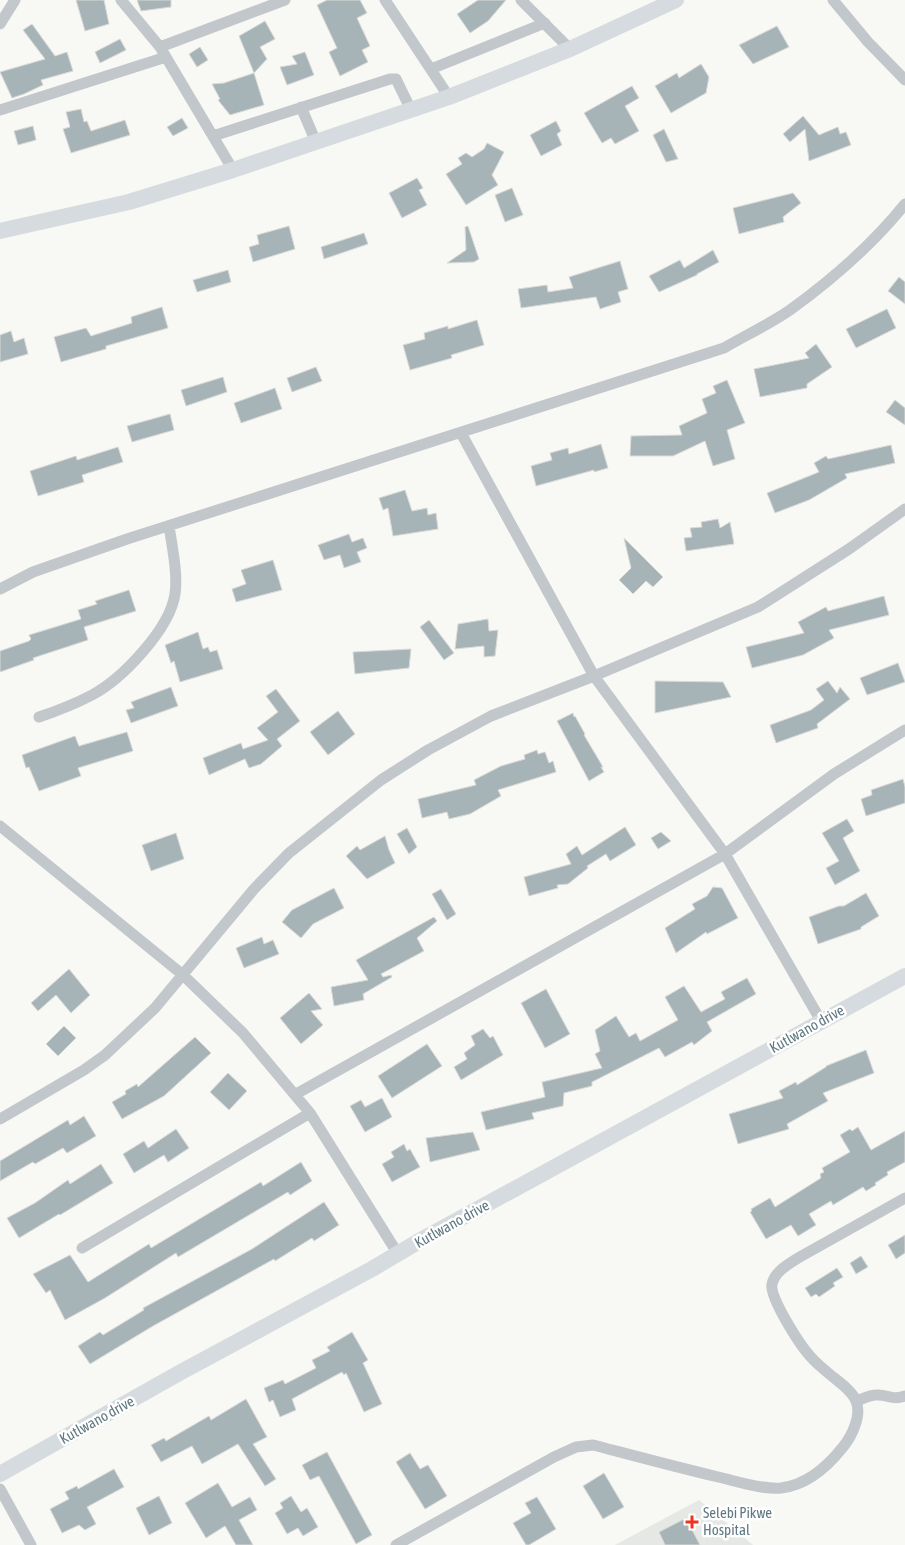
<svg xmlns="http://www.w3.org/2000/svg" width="905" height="1545" viewBox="0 0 905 1545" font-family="'Asap Condensed',sans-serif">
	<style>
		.built { fill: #e6e8e6 }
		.building { fill: #a7b4b7; stroke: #dadad8 }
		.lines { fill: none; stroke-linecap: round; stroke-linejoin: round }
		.street { stroke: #c1c7ca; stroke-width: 11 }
		.secondary { stroke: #d5dbde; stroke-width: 16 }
		.poi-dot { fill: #ef331e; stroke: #fff; stroke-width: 2 }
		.labels { text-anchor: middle; stroke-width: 5; stroke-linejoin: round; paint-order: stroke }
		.street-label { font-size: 15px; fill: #617982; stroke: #fff }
		.poi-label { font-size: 15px; fill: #617982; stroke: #fff; text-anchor: start }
	</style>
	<rect width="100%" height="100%" fill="#f8f8f5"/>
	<!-- built -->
	<path class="built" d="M699,1500L753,1545H615Z"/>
	<!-- building -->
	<path class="building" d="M76,0H104L109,24L85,31Z
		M137,0H171V7L141,11Z
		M327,0H360L367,13L357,18L370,46L362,50L368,62L340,76L329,52L337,48L317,5Z
		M478,0H506L488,21L470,33L457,14Z
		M265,21L275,39L260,47L267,59L254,73L239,36Z
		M32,24L55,56L67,52L73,71L41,80L43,85L24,94L12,98L0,72L45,59L23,30Z
		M777,26L789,47L753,64L739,45Z
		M120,39L126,50L100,63L95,52Z
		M200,47L208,60L197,67L189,54Z
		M305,52L314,75L287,85L280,67L297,64L292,56Z
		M701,64L709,77L706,93L671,113L655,86L677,73L679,78Z
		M254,73L264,105L230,115L218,100L220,99L212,84L224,83Z
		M632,86L639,98L625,106L639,131L615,144L611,138L602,143L584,113Z
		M81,109L84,122L87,121L91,131L125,120L130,135L71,153L63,129L70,127L66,112Z
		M803,116L819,135L838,127L840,134L846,132L851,145L809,161L805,129L790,142L783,134Z
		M182,118L188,128L173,136L167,127Z
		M556,121L561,131L557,134L562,145L541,156L530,135Z
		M33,126L36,140L18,145L14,131Z
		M664,129L678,159L666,162L653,135Z
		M487,143L504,152L492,175L498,185L466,205L446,174L462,164L458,158L466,153L472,157L484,149Z
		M417,178L423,188L419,190L427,205L402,218L389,193Z
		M512,188L523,215L505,222L495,195Z
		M793,193L801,203L783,217L784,222L739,234L733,208Z
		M289,226L295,249L253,262L249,247L259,244L257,235Z
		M468,226L479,259L474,262L447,263L466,250L465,227Z
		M364,233L368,244L324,259L321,247Z
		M713,250L719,262L697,274V275L659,292L649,276L680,260L684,268Z
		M620,261L628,289L618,292L621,302L600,309L596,297L521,308L518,289L547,285L548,292L573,288L569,277Z
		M228,270L231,282L197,292L193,280Z
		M899,277L905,282V304L888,291Z
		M162,307L168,328L106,346V349L61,362L54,337L86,328L91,336L132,323L131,317Z
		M887,309L896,328L856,348L846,329Z
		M477,320L484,345L451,355L452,358L410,370L403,345L425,339L424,333L448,326V329Z
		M11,331L14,342L24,338L28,354L0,362V335Z
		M816,344L832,367L807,384V388L760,397L754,369L809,358L805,353Z
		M316,367L322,381L292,392L287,378Z
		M223,377L227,392L186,406L181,390Z
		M727,380L745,423L727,430L735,459L713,466L705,441L673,456H630L631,436L682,435L679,426L707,413L702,399L716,393L713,386Z
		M275,388L282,409L241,423L234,403Z
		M895,400L905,408V425L886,412Z
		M170,414L174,430L132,442L127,426Z
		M601,444L608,468L594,472V470L536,486L531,466L552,460L550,453L568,448L569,454Z
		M891,445L895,463L845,474L847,478L809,500L775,513L767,493L819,472L814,463L826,456L828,459Z
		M118,447L123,462L82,475L84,482L38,496L30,471L76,456L77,460Z
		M405,490L412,511L427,508L428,515L436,513L438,529L393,536L388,508L383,510L379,498Z
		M718,519L720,528L730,522L734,544L686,551L684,538L692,537L690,528L702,527L701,522Z
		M349,534L352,542L363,538L367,548L357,552L361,562L344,568L340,555L324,560L318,545Z
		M624,538L663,577L653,587L646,581L633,594L619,580L631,568Z
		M273,560L282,590L236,602L232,589L246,584L241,570Z
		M129,590L136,611L84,627L88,640L33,658L34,660L0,672V651L29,641L31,639L29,635L81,619L78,610L97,604L95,601Z
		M884,596L889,615L829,630L834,638L803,655L752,668L746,647L804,633L798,622L826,607L828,611Z
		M488,619L489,631L498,630L495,656L484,657V646L455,649L458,624Z
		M429,620L454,653L444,660L420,627Z
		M198,632L203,649L208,647L210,652L217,650L223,669L180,682L174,661L171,663L165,645Z
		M411,649L409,668L355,674L353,652Z
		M898,663L905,682L867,695L860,678Z
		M655,681L723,682L731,697L655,713Z
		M828,681L837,693L840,687L850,699L817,724L818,728L776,743L770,725L811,710L824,700L816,689Z
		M171,687L178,706L131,723L126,710L134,708L131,702Z
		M276,689L300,721L277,739L282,746L261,764L249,768L245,759L209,775L203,758L241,743L243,749L268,740L257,728L278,712L266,696Z
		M338,711L355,734L328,755L310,732Z
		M573,713L574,717L575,716L585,734L584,735L603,767H601L604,772L589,781L557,721Z
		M127,732L133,751L78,768L81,776L39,791L29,767L26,768L22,755L75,736L79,746Z
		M537,750L538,754L545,752L549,763L553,761L556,772L498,790L501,796L470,814L449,819L447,812L422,818L418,799L476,785L474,780L501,766L525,759L524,755Z
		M903,779L905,787V803L866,816L861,799L872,795L871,790Z
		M847,819L854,831L843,838L860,871L835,885L826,868L839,861L822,833Z
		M625,827L636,845L610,861L606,854L587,866L588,868L568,884L557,885L558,888L529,896L524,877L571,864L566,854L577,846L582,855Z
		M407,828L417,847L409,854L397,834Z
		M661,832L671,841L658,849L651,838Z
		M176,833L184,859L151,871L142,845Z
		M385,836L389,850L395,863L367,879L346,856L357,846L360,850Z
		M713,887L722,888L738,918L707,934L706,932L676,953L665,928L695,909L692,904L707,896Z
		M334,888L344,908L313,924L301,938L282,922L292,910Z
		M441,889L456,914L447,920L432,894Z
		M866,893L879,916L861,927V929L818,944L809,917L839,906H844Z
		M434,917L437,921L417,938L424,951L381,974L383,977L391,975L392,977L363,994L364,1000L334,1006L331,987L368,980L356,960Z
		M262,937L264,944L273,940L279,954L244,968L236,948Z
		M69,969L90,995L71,1013L56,995L38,1011L31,1003Z
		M747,978L756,994L707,1022L712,1031L694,1045L692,1042L665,1057L659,1048L592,1082V1086L564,1093L563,1106L532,1113L534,1119L486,1130L481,1112L545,1097L542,1082L602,1068L595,1054L600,1051L595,1030L616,1016L629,1037L636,1033L640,1041L678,1020L665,997L684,986L701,1012L725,999L721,992Z
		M546,989L570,1034L545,1048L521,1003Z
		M309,993L322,1009L311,1011L323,1025L301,1044L280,1018Z
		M64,1026L76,1038L58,1056L46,1044Z
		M483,1029L490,1038L493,1036L503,1055L461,1080L454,1067L467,1059L464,1053L475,1045L471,1036Z
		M195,1037L211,1053L164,1096L122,1119L112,1102L126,1094L125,1091L137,1084L138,1087Z
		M427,1044L442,1066L392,1098L378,1076Z
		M866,1050L874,1073L823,1093L828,1101L787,1124L789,1129L738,1144L729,1114L783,1098L779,1091L796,1082L797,1085L826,1067V1066Z
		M228,1073L247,1091L229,1110L210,1092Z
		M382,1098L392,1117L365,1132L350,1106L361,1100L365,1107Z
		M84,1116L96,1136L67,1153L63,1148L35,1164L33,1162L0,1181V1161L68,1120L70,1125Z
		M858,1127L871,1150L905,1131V1162L887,1172L888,1175L875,1183L876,1185L866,1191L863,1187L833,1205L831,1201L809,1214L816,1225L798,1236L791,1225L766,1239L750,1212L752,1211L751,1209L770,1198L775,1207L821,1178L820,1174L824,1172L822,1168L850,1152L840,1135L850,1129L852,1131Z
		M176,1129L189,1148L168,1162L164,1155L134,1173L123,1154L144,1141L148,1148Z
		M473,1132L480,1150L430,1162L426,1138Z
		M404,1144L407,1151L410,1149L420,1167L392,1182L382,1164L394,1157L391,1152Z
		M301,1162L312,1181L290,1195L288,1192L178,1257L176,1253L105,1298L65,1320L50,1290L46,1293L33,1274L70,1255L88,1282L149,1244L151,1248L261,1182L263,1186Z
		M101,1164L113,1183L60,1215L59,1214L19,1238L7,1218L35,1203L68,1180L70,1184Z
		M324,1202L339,1225L314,1241L312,1238L275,1261L274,1259L153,1326L90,1364L78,1346L100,1332L103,1335L144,1310L143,1308L252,1249Z
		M905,1235V1253L896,1259L888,1245Z
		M861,1256L868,1267L856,1274L850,1263Z
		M837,1268L843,1277L833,1283L835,1286L819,1297L816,1294L811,1297L805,1288Z
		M352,1332L368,1360L363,1363L382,1404L364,1412L346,1373L344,1375L342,1372L292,1399L296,1410L280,1417L273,1400L269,1402L264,1388L283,1380L285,1384L316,1368L312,1360L330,1351L327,1347Z
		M246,1399L267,1437L253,1444L276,1479L265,1486L238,1444L202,1464L192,1446L161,1462L151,1445L164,1438L166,1441L209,1416L211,1420Z
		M327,1452L372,1535L356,1544L319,1476L310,1480L302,1465Z
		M410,1453L420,1469L428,1465L447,1496L425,1509L396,1462Z
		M114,1469L124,1487L87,1507L96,1524L85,1530L79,1525L62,1533L50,1509L69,1499L65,1492L77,1486L78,1489Z
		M604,1473L624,1507L603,1519L583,1486Z
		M218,1483L232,1507L250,1497L257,1510L239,1520L253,1545H236L225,1526L206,1538L185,1503Z
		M159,1496L172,1523L149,1535L136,1508Z
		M291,1496L301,1512L307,1508L318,1527L303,1536L298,1528L287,1534L275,1513L283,1508L280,1503Z
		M537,1497L556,1529L529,1545H526L513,1523L531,1513L525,1503Z
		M686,1518L700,1545H665L659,1532Z"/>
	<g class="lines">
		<!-- street -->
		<path class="street" d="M121,0L160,47L233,170
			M385,0L449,97
			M521,0L570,49
			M833,0L868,42L905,80
			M0,24L15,0
			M160,47L285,0
			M431,69L545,23
			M301,107L316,142
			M0,110L166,57
			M213,136L390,79H396L411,110
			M461,433L594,676L725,854L821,1021
			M0,589L33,572L127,539L724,348C746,335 770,324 790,310C833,279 872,245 905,204
			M39,717C57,711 75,704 92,695C122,679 170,629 175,594C178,574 172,546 169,526
			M0,826L183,975L243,1033L310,1113L398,1254
			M296,1094L725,854L834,774L905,730
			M0,1119L84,1070L105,1055L155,1008L254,889L289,853L381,780L428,750L491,716L594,676L758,607L849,549L905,509
			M82,1248L310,1113
			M856,1401C862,1399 870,1395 876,1395C888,1394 892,1401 905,1396
			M0,1489L31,1545
			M396,1545L554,1457L576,1447L593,1445C635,1456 676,1467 718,1477C736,1481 763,1490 781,1488C807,1485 828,1466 843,1447C852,1436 862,1415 856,1401C852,1390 836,1380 827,1372C821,1367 815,1362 810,1356C800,1345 769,1297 772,1284C775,1271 789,1264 798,1258L905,1198"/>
		<!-- secondary -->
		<path class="secondary" d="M0,231L129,202L233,170L449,97L570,49L676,0
			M0,1474L181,1372L372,1269L421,1240L905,976"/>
	</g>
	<!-- markers -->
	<path class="poi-dot" d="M689.5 1514.5h5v5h5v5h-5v5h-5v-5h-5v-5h5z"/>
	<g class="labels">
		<!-- street labels -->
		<g class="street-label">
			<text transform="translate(807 1029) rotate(-29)" y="5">Kutlwano drive</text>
			<text transform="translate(452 1224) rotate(-29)" y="5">Kutlwano drive</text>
			<text transform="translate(97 1420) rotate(-29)" y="5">Kutlwano drive</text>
		</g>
		<!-- poi labels -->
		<g class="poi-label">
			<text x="703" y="1518">Selebi Pikwe<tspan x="703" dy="17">Hospital</tspan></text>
		</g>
	</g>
</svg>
